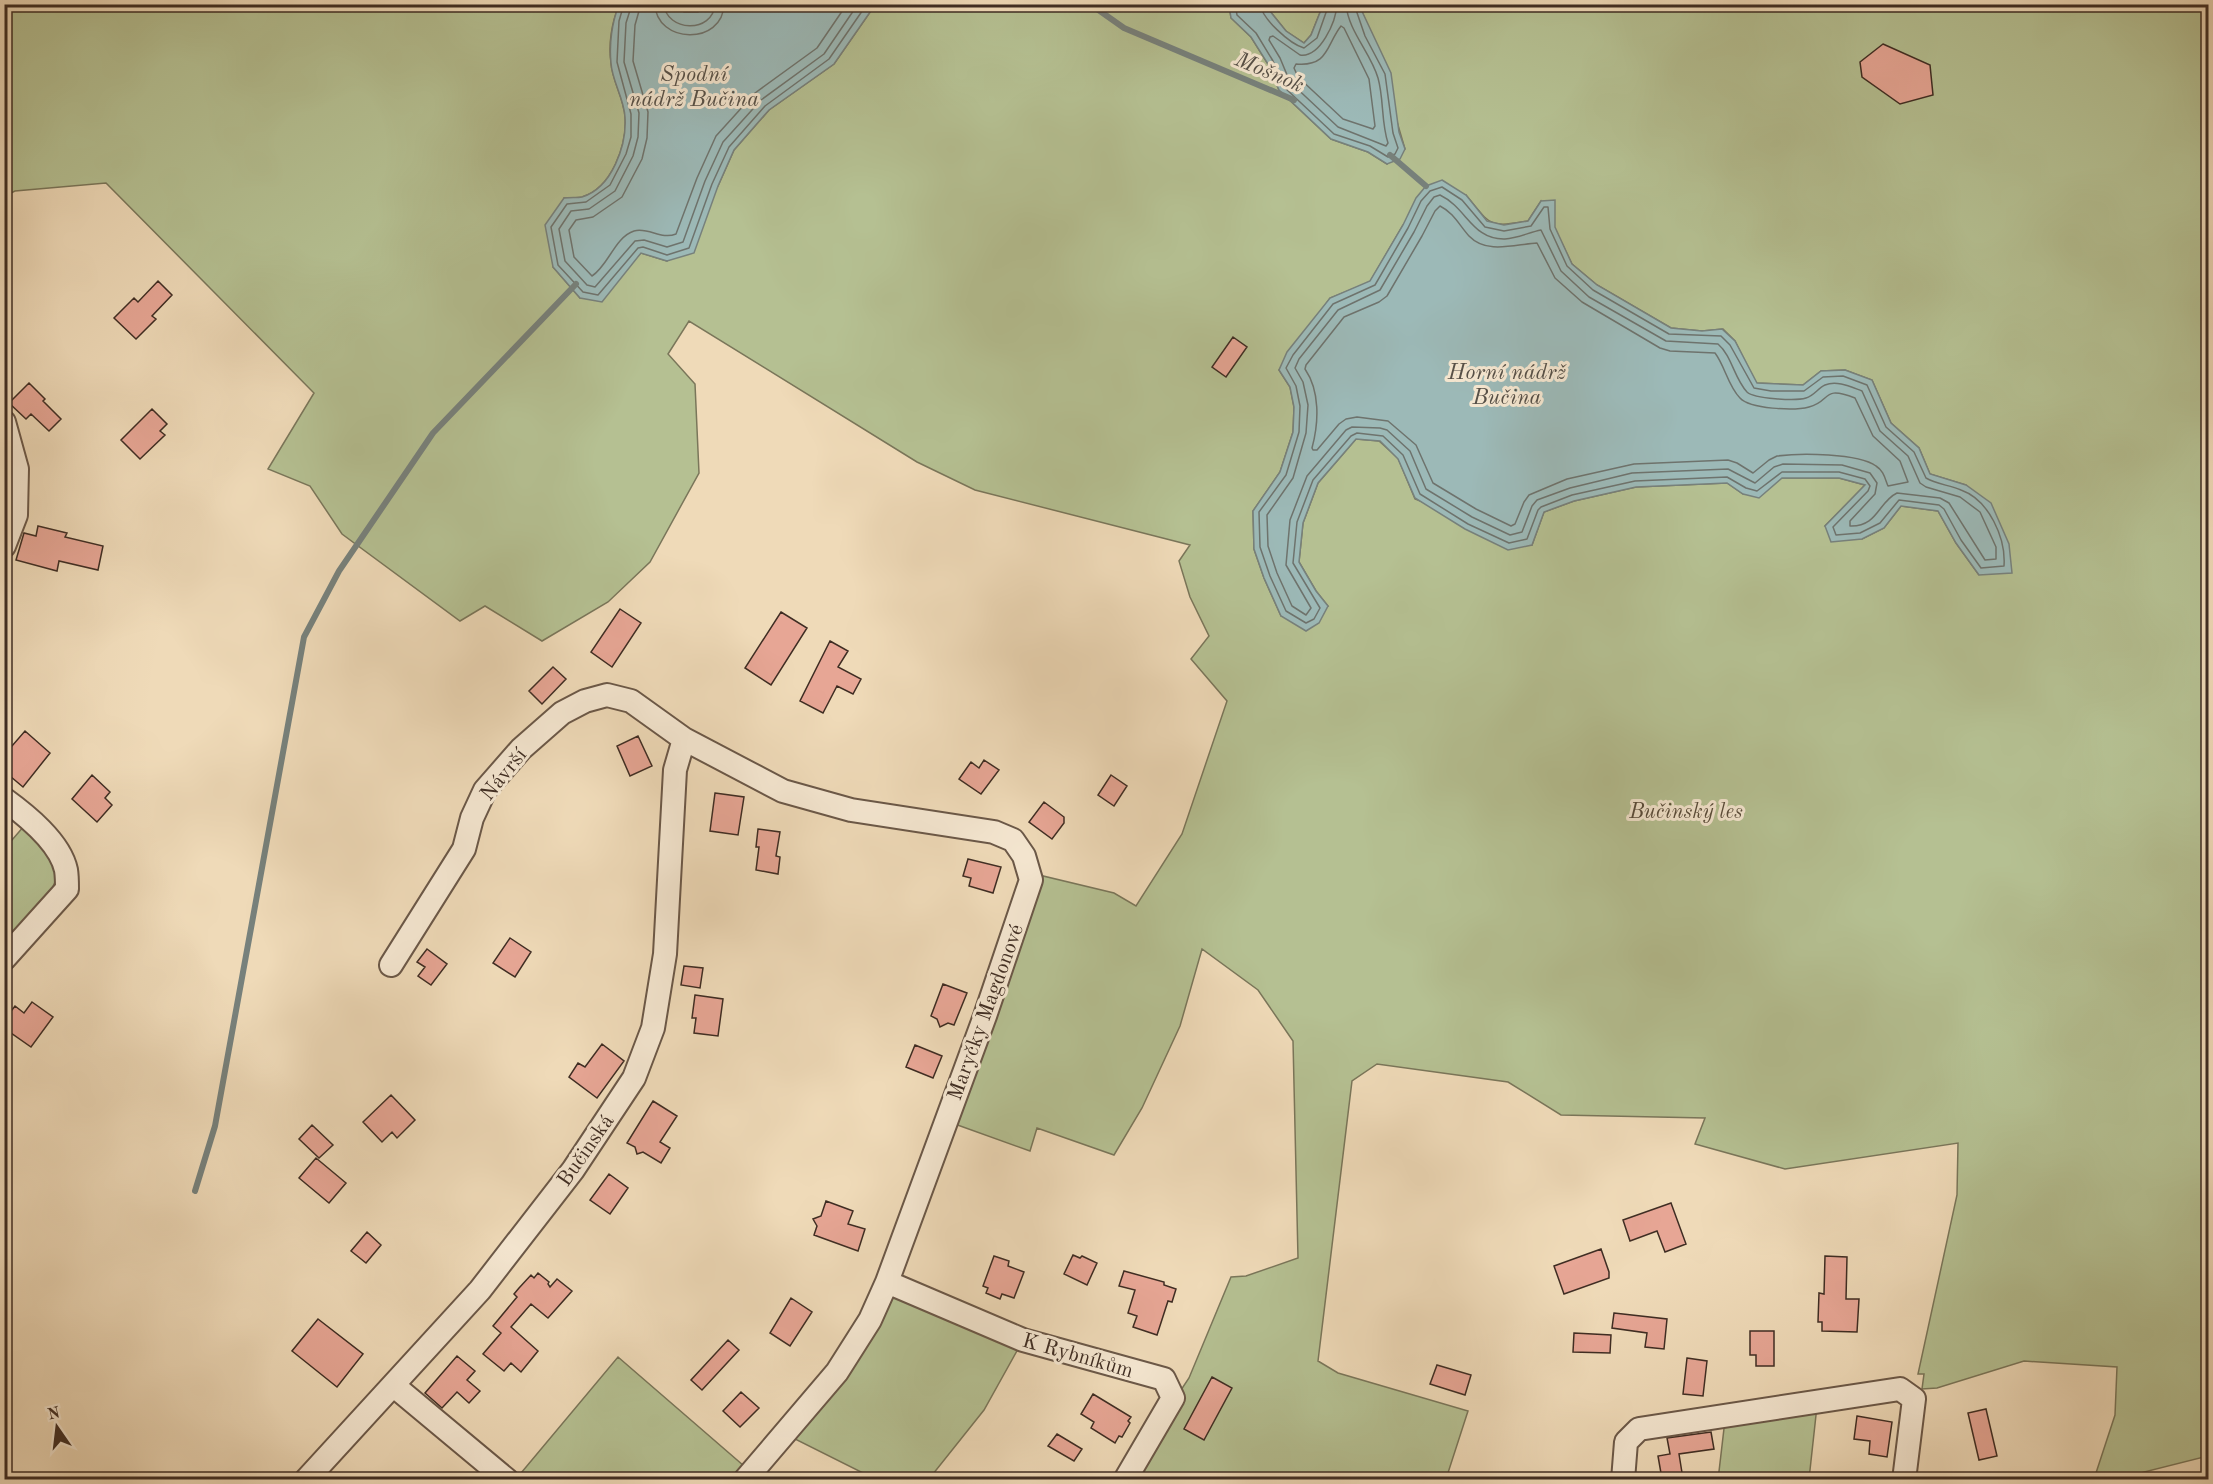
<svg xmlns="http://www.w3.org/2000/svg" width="2213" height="1484" viewBox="0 0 2213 1484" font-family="'Old Standard TT',serif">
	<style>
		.green { fill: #b5c092; stroke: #7a765a; stroke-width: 1.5; fill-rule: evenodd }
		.water { fill: #9cb9b7; stroke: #77817c; stroke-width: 1.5 }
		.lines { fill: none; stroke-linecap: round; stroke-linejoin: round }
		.shore { stroke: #6e736d; stroke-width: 1.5 }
		.stream { stroke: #77817c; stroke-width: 6 }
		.building { fill: #e7a695; stroke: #3f2d23; stroke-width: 1.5 }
		.street-casing { stroke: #6b5848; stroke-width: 26 }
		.street { stroke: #f5e7d1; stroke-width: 22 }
		.labels { text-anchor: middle; stroke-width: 6; stroke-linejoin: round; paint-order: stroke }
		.street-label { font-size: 21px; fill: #3f2d23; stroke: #f5e7d1 }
		.park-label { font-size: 21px; font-style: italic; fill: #574a39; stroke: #f5e7d1 }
		.water-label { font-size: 22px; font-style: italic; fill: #565048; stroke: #f5e7d1 }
	</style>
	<rect width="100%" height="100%" fill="#efdab8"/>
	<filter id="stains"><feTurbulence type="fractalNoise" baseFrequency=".00333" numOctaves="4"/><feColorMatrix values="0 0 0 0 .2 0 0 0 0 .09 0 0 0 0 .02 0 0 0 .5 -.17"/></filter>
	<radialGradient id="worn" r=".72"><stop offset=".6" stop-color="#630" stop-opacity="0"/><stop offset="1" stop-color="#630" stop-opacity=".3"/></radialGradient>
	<!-- green -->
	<path class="green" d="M5,5H619C612,22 608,44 611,63C612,81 624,98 625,117C627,145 612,188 582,197C577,198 570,198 564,198L553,267L580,298L641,253L667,261L718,186L734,150L769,110L834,64L875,5H1229L1231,18L1251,37L1268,64L1279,90L1331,139L1368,152L1387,164L1405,149L1371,33L1359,5H2208V1456L2144,1472L2154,1479H2094L2115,1415L2117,1367L2024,1361L1937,1388L1922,1389L1924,1374H1918L1957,1195L1958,1143L1785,1169L1695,1144L1705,1118L1561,1115L1508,1082L1377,1064L1352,1081L1318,1361L1338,1373L1468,1411L1446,1479H1133L1179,1393L1189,1378L1231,1277L1246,1276L1298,1258L1293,1041L1258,990L1202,949L1180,1026L1142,1108L1114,1155L1037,1128L1030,1151L952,1123L997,1010L1043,876L1114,893L1136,906L1182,834L1227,701L1191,659L1209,636L1190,597L1179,561L1190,545L975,490L917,462L689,321L668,354L695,384L699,473L650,562L608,602L542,641L485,606L460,621L342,534L310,486L268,469L314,393L106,183L15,191L5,196ZM1466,195C1491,225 1487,228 1528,221L1541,201L1572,264L1597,285L1671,328L1702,331L1723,329L1735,341L1756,383L1803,385L1821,371L1845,370L1872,380L1891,423L1919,448L1930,474L1966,485L1979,575L1956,543L1938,511L1901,506L1884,528L1862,539L1825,526L1865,485L1839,478H1782L1743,494L1727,483L1636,487L1574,501L1544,512L1532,545L1415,499L1398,458L1379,441L1356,439L1318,483L1303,523L1299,562L1316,591L1328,606L1281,616L1264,578L1254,549L1253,511L1280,472L1293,432L1294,407L1290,387L1279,370L1330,298L1370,282L1403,225Z
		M1265,5H1323L1311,35L1304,43L1286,31Z
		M25,825L60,870L52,889L5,943V848Z
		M891,1288L1023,1340L984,1410L929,1479H875L789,1436Z
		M618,1357L744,1466L731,1479H516Z
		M1817,1406L1809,1479L1718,1480L1725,1420Z"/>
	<!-- water -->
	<path class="water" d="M704,4L875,5L834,64L769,110L734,150L718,186L694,253L667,261L641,253L602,302L580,298L553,267L545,225L564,198C570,197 577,198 582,197C612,188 627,145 625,117C624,98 612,81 611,63C609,44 612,22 619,5H674L684,12H698Z
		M1229,5H1265L1286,31L1304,43L1311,35L1323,5H1359L1391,73L1399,132L1405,149L1400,159L1387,164L1368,152L1331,139L1279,90L1268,64L1251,37L1231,18Z
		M1442,180L1466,195L1487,221L1504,225L1528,221L1541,201L1555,200V227L1572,264L1597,285L1671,328L1702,331L1722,329L1735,341L1757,383L1803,385L1821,371L1845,370L1872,380L1891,423L1919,448L1930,474L1966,485L1991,503L2009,544L2012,573L1979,575L1956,543L1938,511L1901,506L1884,528L1862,539L1831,542L1825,526L1865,485L1839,478H1782L1759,498L1743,494L1727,483L1636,487L1574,501L1544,512L1532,545L1508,550L1465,529L1415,498L1398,459L1380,441L1356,439L1318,483L1303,523L1299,562L1316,591L1328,606L1319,623L1306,631L1281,616L1264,578L1254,549L1253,511L1280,472L1293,432L1294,407L1290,387L1279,370L1287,352L1330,298L1370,281L1403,225L1416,198L1426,186Z"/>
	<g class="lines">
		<!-- shore -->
		<path class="shore" d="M624,4L619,21L617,62L631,114V137L626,154L610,185L586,202L567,204L551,227L558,265L583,292L598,295L638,248L643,247L667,255L689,248L712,184L729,147L765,106L829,59L867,4
			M632,4L626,23L624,62L639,113L638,137L633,156L615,191L589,209L571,211L559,229L565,261L587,285L595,287L635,241L644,240L667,247L683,242L705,181L723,142L761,100L824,54L858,4
			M641,4L635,25L633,61L648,112L647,138L642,159L622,197L593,217L576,220L569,230L574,257L592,276C608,266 615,237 634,231C649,227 661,240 676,234L697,178L716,136L755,93L817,48L847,4
			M655,4C656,44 723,46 724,4
			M664,4C666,32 713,34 715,4
			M1235,4L1237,15L1256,33L1273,61L1284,87L1334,134L1370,146L1388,157L1395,154L1398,148L1393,133L1385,74L1365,36L1354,4
			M1260,4C1262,19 1290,44 1304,48L1317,38L1329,4
			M1337,4C1336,22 1320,58 1300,55L1273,36L1270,37L1269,40L1280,58L1290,82L1338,127L1386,146L1388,143C1381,122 1384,99 1378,78C1371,53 1348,31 1346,4
			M1341,26L1344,28L1369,79L1375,126L1373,129L1343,119L1298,77L1294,68L1296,64C1329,67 1326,45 1341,26Z
			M1442,187L1462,200L1485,227L1504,231L1531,226L1544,207H1548L1550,229L1567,266L1593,290L1669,334L1721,336L1730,345L1754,388L1771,391H1804L1823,377L1843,376L1867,385L1886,427L1914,452L1926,478C1936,484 1949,485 1961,490C1989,500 2006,538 2004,566L1981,568L1961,540L1944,509L1939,505L1899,500L1880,523L1860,533L1836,535L1833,527L1868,491L1870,486L1865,479L1839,472H1782L1757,491L1746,488L1727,477L1635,481L1572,495L1541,507L1538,510L1527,539L1509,543L1468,524L1420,494L1403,455L1383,436L1357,433L1351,436L1313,480L1297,522L1293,563L1320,608L1314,619L1306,623L1286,611L1270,576L1260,547L1259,512L1286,475L1299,432L1300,406L1296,386L1286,368L1293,355L1333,304L1375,285L1408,228L1421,201L1430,191Z
			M1440,195C1467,208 1472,240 1505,239C1518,238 1530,232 1541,230L1561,271L1589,297L1666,341L1718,344C1732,356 1734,378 1747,392C1754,399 1796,401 1806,398C1814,396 1818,388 1825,385C1837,380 1851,387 1862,391L1880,431L1908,456L1920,483L1926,487L1960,497L1980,512L1996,547V559L1985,560L1949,503L1940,498L1897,493C1878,502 1878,527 1850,526V521L1875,494L1877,483L1870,473L1842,465L1783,464L1774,467L1755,483L1728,469L1632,473L1570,488L1537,500L1532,506L1522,532L1510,535L1472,517L1426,489L1410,451L1387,430L1380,428L1352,427L1346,430L1307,476L1290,520L1286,565L1311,608L1306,615L1292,606L1277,573L1268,546L1267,515L1293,478L1306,433L1308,405L1303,382L1295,368L1299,359L1338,310L1380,290L1414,232L1427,206L1434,197Z
			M1440,206C1454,213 1459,225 1469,236C1487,255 1516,244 1537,243L1555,278L1582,302L1660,348L1670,351L1715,353C1725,366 1728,386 1740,398C1750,409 1794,411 1809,407C1832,401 1821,385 1855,398L1873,436L1900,461L1908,482L1888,486C1885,479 1884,471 1876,466C1858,453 1800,453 1777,456L1769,460L1753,473L1737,463L1728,460L1634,464L1567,479L1529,495L1524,502L1515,524L1511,526L1476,509L1433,483L1416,445L1388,421L1357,417L1346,419L1339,424L1317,450H1313L1312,448C1319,422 1320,391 1305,369L1306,365L1344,317L1379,302L1387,296L1422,236L1435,211Z"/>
		<!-- stream -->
		<path class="stream" d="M1090,4L1124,28L1294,100
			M1390,155L1426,186
			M195,1191L215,1126L304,637L339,571L433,433L576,284"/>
	</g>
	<!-- building -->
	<path class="building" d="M1883,44L1930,65L1933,95L1900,104L1862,77L1860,62Z
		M158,281L172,295L152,316L156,319L136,339L114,318L134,298L138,302Z
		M1233,337L1247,347L1226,377L1212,367Z
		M29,383L45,399L43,401L61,419L49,431L31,414L26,419L9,403Z
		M152,409L167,424L160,431L165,435L140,459L121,440Z
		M38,526L67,533L65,537L103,546L98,570L59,561L57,571L16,560L24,533L36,536Z
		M620,609L641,623L612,667L591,652Z
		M781,612L807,628L771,685L745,668Z
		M830,641L848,651L838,667L861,679L853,694L837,686L823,713L800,701Z
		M553,667L566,679L542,704L529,691Z
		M25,731L50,753L23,787L4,771V739L12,746Z
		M638,736L652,766L630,776L617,746Z
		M984,760L999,770L981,794L959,779L971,762L979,768Z
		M92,775L110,792L105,798L112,805L97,822L72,799Z
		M1111,775L1127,786L1114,806L1098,795Z
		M715,793L744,797L738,835L710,831Z
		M1044,802L1064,817V823L1052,839L1029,822Z
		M758,829L780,832L776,856L780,857L778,874L756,870L759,847H756Z
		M968,859L1001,867L993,893L969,886L971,878L963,876Z
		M510,938L531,952L515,977L493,963Z
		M427,949L447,964L431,985L418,976L425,967L417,962Z
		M684,966L703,968L700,988L681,985Z
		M943,984L967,993L954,1025L948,1023L940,1027L937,1019L931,1016Z
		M695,995L723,999L718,1036L694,1033L696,1018H692Z
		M32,1002L53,1017L31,1047L4,1028V1004L12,1010L15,1006L24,1013Z
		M602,1044L624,1061L597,1098L569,1077L578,1063L585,1067Z
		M915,1045L942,1056L933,1078L906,1067Z
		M391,1095L415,1120L397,1138L392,1132L382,1142L363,1122Z
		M653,1101L677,1116L660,1142L670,1148L661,1163L643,1152L637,1154L635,1147L627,1143Z
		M312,1125L333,1145L319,1158L299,1139Z
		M316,1158L346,1183L329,1203L299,1178Z
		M609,1174L628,1188L610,1214L590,1200Z
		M826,1201L853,1211L848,1224L865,1229L858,1251L814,1235L817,1226L813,1219L821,1216Z
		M1671,1203L1686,1244L1665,1252L1657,1231L1630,1241L1623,1220Z
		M367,1232L381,1245L366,1263L351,1251Z
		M1601,1249L1609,1272V1278L1564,1294L1554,1266Z
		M1073,1255L1080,1258L1082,1256L1097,1263L1087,1285L1064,1274Z
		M994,1256L1009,1261L1008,1266L1024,1272L1014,1298L1002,1294L1000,1299L986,1293L988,1288L983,1286Z
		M1825,1256L1847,1257L1846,1299H1859L1857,1332L1822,1331V1322H1818L1819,1293L1824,1294Z
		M1124,1271L1164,1282V1285L1176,1289L1172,1302L1168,1301L1157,1335L1133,1327L1137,1316L1128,1313L1135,1290L1119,1286Z
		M538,1273L549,1282L548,1284L550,1287L557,1279L572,1291L548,1318L531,1304L511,1327L538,1351L521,1372L511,1363L504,1371L483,1354L501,1333L493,1326L517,1297L514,1294L519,1288L531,1275L534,1278Z
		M791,1298L812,1312L790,1346L770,1333Z
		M1614,1313L1667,1319L1664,1349L1645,1347L1647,1333L1612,1328Z
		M318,1319L363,1354L337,1387L292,1351Z
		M1750,1331H1774V1366H1756V1355H1750Z
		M1574,1333L1611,1335L1610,1353L1573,1352Z
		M728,1340L739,1350L702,1390L691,1380Z
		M457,1356L475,1371L467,1380L480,1391L469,1403L457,1392L442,1408L425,1393Z
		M1687,1358L1707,1361L1703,1396L1683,1394Z
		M1437,1365L1471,1375L1465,1395L1430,1384Z
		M1212,1377L1232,1388L1204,1440L1184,1429Z
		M741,1392L759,1408L740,1427L723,1411Z
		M1093,1394L1131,1417L1128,1421L1130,1423L1122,1437L1119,1436L1115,1443L1091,1428L1094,1422L1081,1414Z
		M1986,1409L1997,1456L1979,1460L1968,1413Z
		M1857,1416L1892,1422L1887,1457L1869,1454L1870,1441L1854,1439Z
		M1711,1432L1714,1449L1679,1454L1683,1479H1662L1658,1456L1670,1454L1667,1438Z
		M1057,1434L1082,1449L1074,1461L1048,1446Z"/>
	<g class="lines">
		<defs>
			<path id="street" d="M4,422L17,469L16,515L4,546
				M4,799C26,815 60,842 66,870C67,876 67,883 67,889L4,959
				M391,965L464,849L472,818L485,790L521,749L562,713L585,701L607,695L631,701L684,739L783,791L851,810L994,832L1013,840L1024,856L1031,880L985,1016L887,1282L870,1320L837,1372L745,1480
				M887,1282L1023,1340L1164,1379L1173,1398L1125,1480
				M393,1385L507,1480
				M306,1480L480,1290L573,1170L634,1078L653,1028L665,954L675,770L684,739
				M1623,1480L1626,1442L1639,1429L1900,1389L1914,1399L1904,1480"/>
		</defs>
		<!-- street casing -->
		<use href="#street" class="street-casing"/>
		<!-- street -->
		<use href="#street" class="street"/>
	</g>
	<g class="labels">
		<!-- street labels -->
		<g class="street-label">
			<text transform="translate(503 774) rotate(-51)" y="7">Návrší</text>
			<text transform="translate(985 1012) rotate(-70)" y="7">Maryčky Magdonové</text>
			<text transform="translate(585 1150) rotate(-55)" y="7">Bučinská</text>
			<text transform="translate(1078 1355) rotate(16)" y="7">K Rybníkům</text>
		</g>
		<!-- park labels -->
		<g class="park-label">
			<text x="1686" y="818">Bučinský les</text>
		</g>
		<!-- water labels -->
		<g class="water-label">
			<text transform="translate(1270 71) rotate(23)" y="8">Mošnok</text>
			<text x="694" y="81">Spodní<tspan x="694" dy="25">nádrž Bučina</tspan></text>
			<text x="1507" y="379">Horní nádrž<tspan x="1507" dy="25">Bučina</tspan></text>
		</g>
	</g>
	<!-- margin -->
	<rect width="2213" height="1484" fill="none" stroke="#efdab8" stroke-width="24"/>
	<rect x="6" y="6" width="2201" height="1472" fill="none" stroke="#3f2d23" stroke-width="3"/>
	<rect x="12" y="12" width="2189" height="1460" fill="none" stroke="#3f2d23" stroke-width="1.5"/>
	<!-- north arrow -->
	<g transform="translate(57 1427) rotate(346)" stroke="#f5e7d1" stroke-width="4.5" paint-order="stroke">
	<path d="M0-4.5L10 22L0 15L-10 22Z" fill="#3f2d23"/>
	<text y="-9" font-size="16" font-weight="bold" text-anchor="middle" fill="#3f2d23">N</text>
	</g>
	<rect width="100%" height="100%" filter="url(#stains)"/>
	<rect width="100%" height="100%" fill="url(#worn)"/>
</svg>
